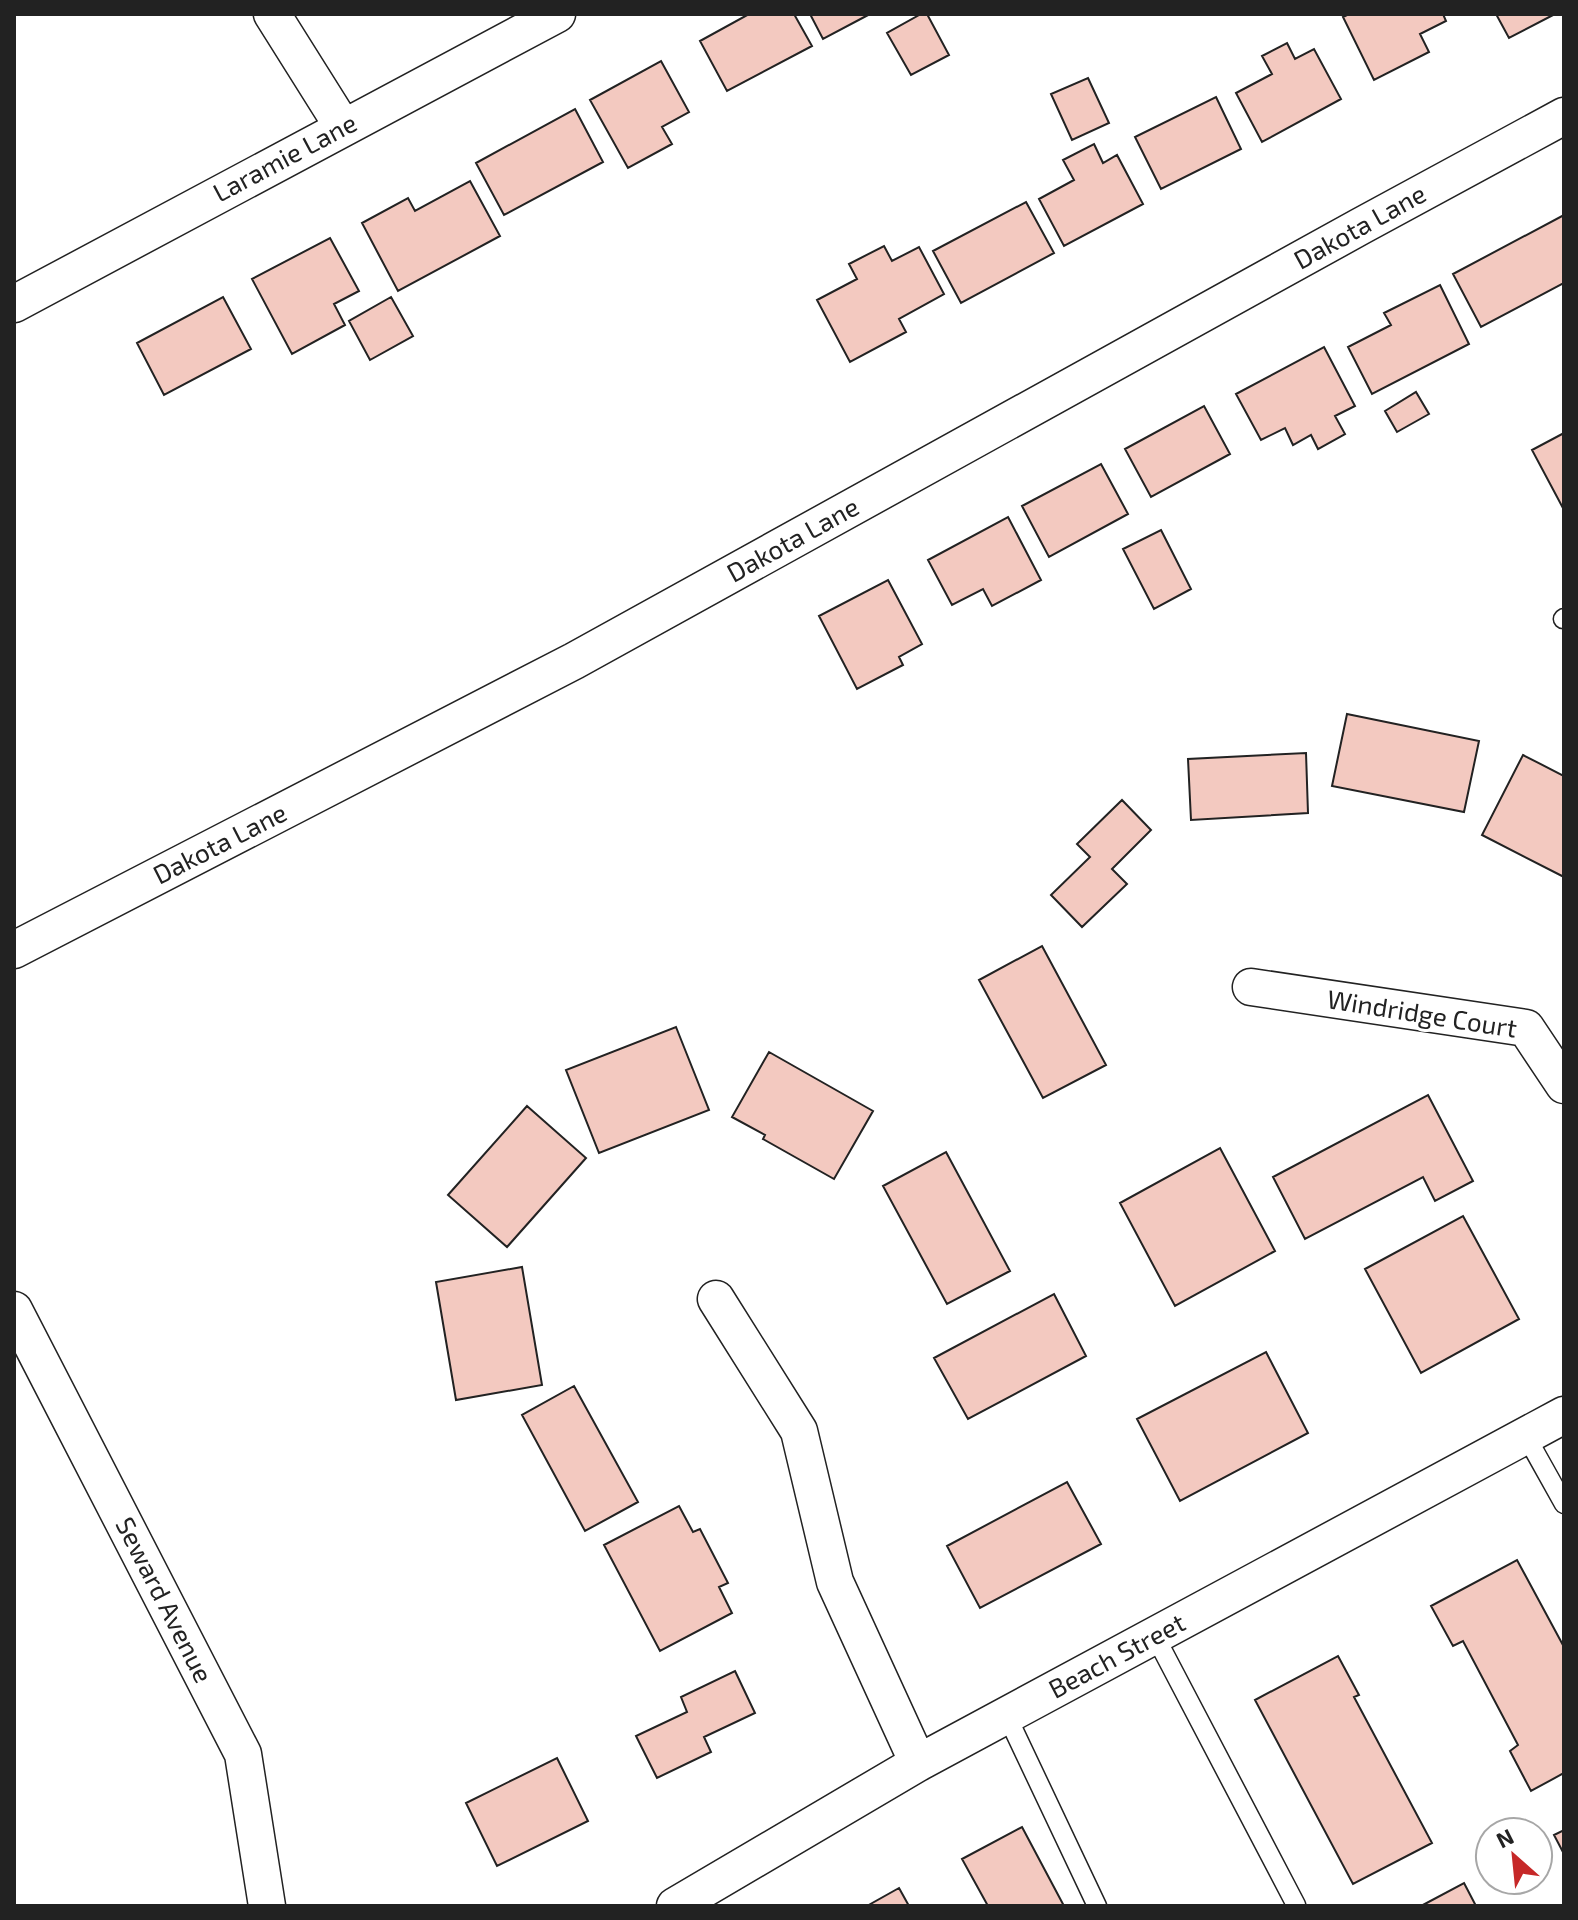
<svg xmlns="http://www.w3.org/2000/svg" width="1578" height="1920" viewBox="0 0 1578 1920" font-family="'Exo 2',sans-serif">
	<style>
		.building { fill: #f3c9c0; stroke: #222; stroke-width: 2 }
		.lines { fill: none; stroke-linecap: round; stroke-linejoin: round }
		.lane-casing { stroke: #222; stroke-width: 21 }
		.street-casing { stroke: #222; stroke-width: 39 }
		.lane { stroke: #fff; stroke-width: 18 }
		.street { stroke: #fff; stroke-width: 36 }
		.labels { text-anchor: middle; stroke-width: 6; stroke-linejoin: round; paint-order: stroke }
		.street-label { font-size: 26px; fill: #222; stroke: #fff }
	</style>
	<rect width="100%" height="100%" fill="#fff"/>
	<!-- building -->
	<path class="building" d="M749,14H794L812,46L727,91L700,41Z
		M810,14H870L823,39Z
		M921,14H927L949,55L911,75L887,33Z
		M1349,14H1443L1446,21L1420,34L1429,52L1374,80L1343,17Z
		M1496,14H1555L1509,38Z
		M1287,43L1295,59L1314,49L1341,99L1262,142L1236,93L1272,74L1262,56Z
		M661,61L689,112L662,127L672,144L628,168L590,100Z
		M1088,78L1109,123L1072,140L1051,94Z
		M1216,97L1241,149L1161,189L1135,137Z
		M575,109L603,162L504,215L476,163Z
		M1094,144L1103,163L1117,155L1143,204L1064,246L1039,199L1074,180L1063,160Z
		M470,181L500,236L398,291L362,223L408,198L415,211Z
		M1026,202L1054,253L961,303L933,251Z
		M1564,215V283L1481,327L1453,274Z
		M330,238L359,291L334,304L345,325L292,354L252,279Z
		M884,246L892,261L919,247L944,294L899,319L906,332L850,362L817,300L857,279L849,264Z
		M1440,285L1469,344L1372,394L1348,347L1391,325L1384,313Z
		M223,297L251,349L164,395L137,343Z
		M391,297L413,336L370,360L349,321Z
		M1324,347L1355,406L1335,416L1345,434L1318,449L1311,435L1293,445L1285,428L1261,440L1236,394Z
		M1416,392L1429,414L1397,432L1385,411Z
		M1204,406L1230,454L1151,497L1125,449Z
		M1564,433V510L1532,450Z
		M1101,464L1128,514L1049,557L1022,506Z
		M1008,517L1041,580L992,606L983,589L952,605L928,560Z
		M1161,530L1191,589L1154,609L1123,549Z
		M888,580L922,644L899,657L903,665L857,689L819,616Z
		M1347,714L1479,741L1464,812L1332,786Z
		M1306,753L1308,813L1191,820L1188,759Z
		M1523,755L1564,776V877L1482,835Z
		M1122,800L1151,830L1112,869L1127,884L1082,927L1051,895L1090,857L1077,844Z
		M1042,946L1106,1065L1043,1098L979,980Z
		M676,1027L709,1110L599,1153L566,1070Z
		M769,1052L873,1111L834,1179L763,1139L765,1135L732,1117Z
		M1428,1095L1473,1181L1435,1201L1423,1177L1305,1239L1273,1177Z
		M527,1106L586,1158L507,1247L448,1195Z
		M1220,1148L1275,1251L1175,1306L1120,1203Z
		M946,1152L1010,1271L947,1304L883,1186Z
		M1463,1216L1519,1319L1421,1373L1365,1269Z
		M522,1267L542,1385L456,1400L436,1282Z
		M1054,1294L1086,1356L968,1419L934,1358Z
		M1266,1352L1308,1433L1180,1501L1137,1419Z
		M574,1386L638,1502L585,1531L522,1415Z
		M1067,1482L1101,1544L980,1608L947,1546Z
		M679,1506L693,1532L700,1529L728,1583L719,1587L732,1613L660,1651L604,1545Z
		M1517,1560L1564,1647V1773L1531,1791L1510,1751L1518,1745L1463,1641L1453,1646L1431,1606Z
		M1338,1656L1359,1695L1354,1697L1432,1843L1353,1884L1255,1700Z
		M735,1671L755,1713L704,1737L711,1752L657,1778L636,1736L687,1712L681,1697Z
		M557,1758L588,1821L497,1866L466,1803Z
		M1022,1827L1064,1906H988L962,1859Z
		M1564,1830V1854L1554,1835Z
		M1464,1883L1476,1906H1421Z
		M899,1888L909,1906H867Z"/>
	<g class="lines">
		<defs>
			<path id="lane" d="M1563,619L1564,618
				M1526,1436L1564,1504
				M1155,1636L1296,1905
				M1007,1716L1097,1906"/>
			<path id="street" d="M272,14L343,127
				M14,304L557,14
				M14,950L574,661L1361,226L1564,116
				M1251,987L1526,1028L1564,1085
				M716,1299L799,1431L835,1582L918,1763
				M14,1310L243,1754L267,1906
				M675,1906L918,1763L1564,1415"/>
		</defs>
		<!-- lane casing -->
		<use href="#lane" class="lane-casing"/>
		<!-- street casing -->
		<use href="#street" class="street-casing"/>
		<!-- lane -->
		<use href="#lane" class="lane"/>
		<!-- street -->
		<use href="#street" class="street"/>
	</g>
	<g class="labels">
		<!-- street labels -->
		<g class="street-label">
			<text transform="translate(285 158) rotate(-28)" y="9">Laramie Lane</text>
			<text transform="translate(1360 227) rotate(-29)" y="9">Dakota Lane</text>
			<text transform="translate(793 540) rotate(-29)" y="9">Dakota Lane</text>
			<text transform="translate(220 844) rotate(-27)" y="9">Dakota Lane</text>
			<text transform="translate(1422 1014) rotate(9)" y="9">Windridge Court</text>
			<text transform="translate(164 1600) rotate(63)" y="9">Seward Avenue</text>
			<text transform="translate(1117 1656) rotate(-28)" y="9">Beach Street</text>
		</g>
	</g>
	<!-- border -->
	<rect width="1578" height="1920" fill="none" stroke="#222222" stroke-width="32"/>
	<!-- north arrow -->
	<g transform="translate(1514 1856) rotate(333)"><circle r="38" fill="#ffffff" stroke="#a7a7a7" stroke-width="2"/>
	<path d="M0-6L14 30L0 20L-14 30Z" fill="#c62828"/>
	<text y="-12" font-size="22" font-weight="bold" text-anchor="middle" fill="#222222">N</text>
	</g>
</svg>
